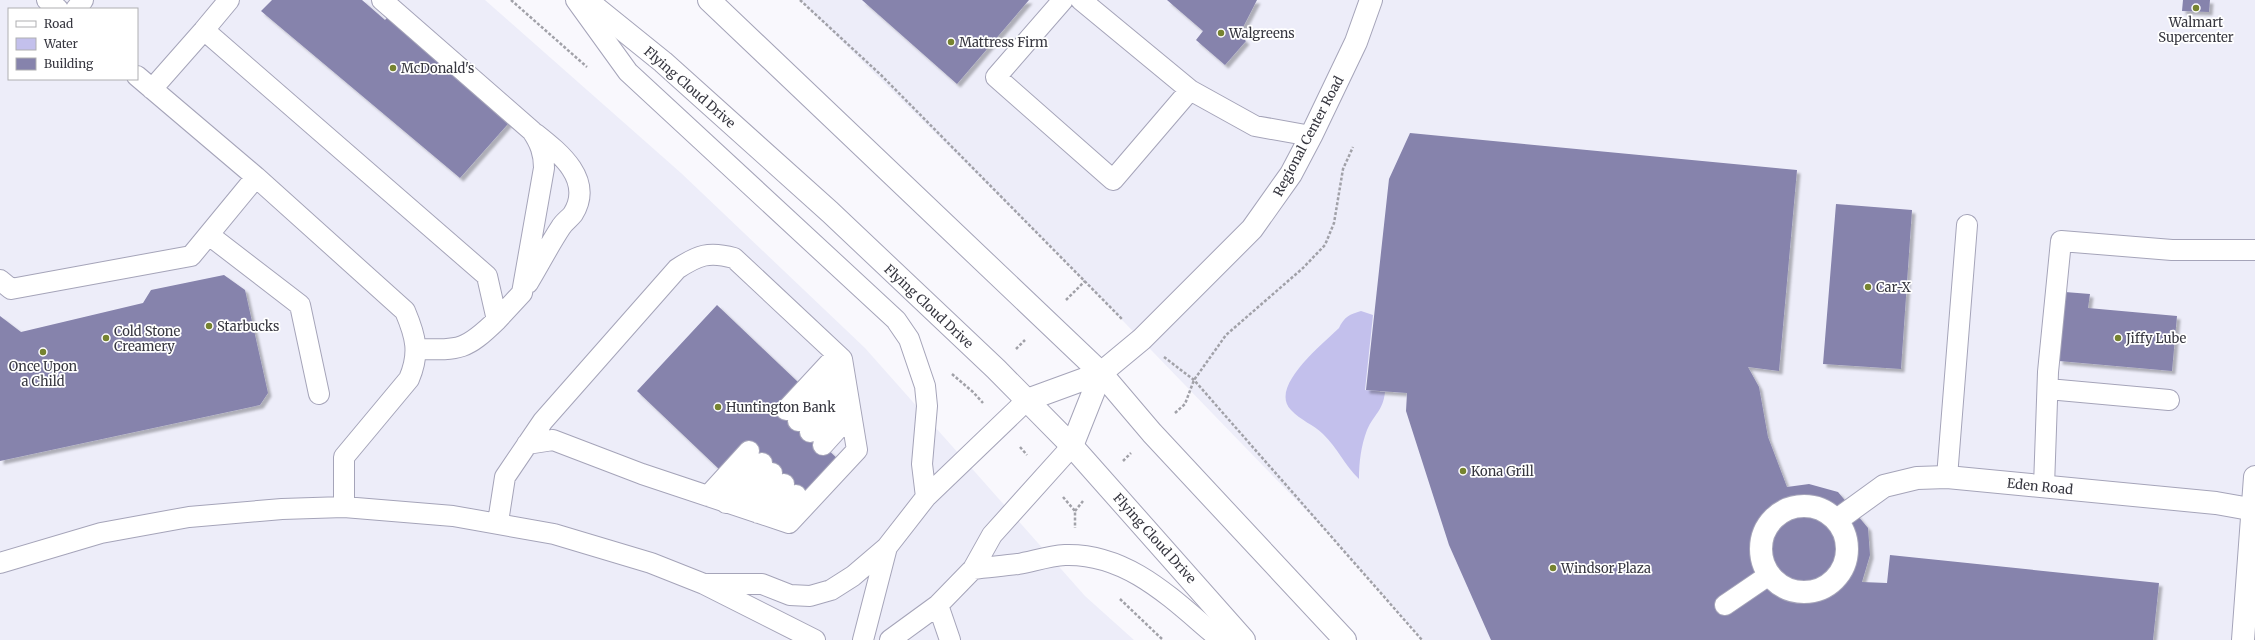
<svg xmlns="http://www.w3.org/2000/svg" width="2255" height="640" viewBox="0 0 2255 640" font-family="Merriweather,serif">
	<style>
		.built { fill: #ededf9; fill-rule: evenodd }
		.water { fill: #c3c0ec }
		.building { fill: #8683ac; filter: url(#shadow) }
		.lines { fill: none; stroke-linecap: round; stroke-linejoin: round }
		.lane-casing { stroke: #a5a4b9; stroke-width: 22 }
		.street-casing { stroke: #a5a4b9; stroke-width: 24 }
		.secondary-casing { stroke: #a5a4b9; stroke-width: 24 }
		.primary-casing { stroke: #a5a4b9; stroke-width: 24 }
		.path { stroke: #a1a1a8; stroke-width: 2.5; stroke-dasharray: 3 2; stroke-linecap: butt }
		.lane { stroke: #fff; stroke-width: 20 }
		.street { stroke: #fff; stroke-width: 22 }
		.secondary { stroke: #fff; stroke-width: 22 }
		.primary { stroke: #fff; stroke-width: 22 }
		.poi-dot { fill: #768330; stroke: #fff; stroke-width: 1.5 }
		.labels { text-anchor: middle; stroke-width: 3.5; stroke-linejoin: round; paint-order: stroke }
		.poi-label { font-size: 13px; fill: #36363f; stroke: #fff; text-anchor: start }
		.street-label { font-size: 13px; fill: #36363f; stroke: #fff }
	</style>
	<defs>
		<filter id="shadow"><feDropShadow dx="3.5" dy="3.5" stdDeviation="1" flood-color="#0004"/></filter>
	</defs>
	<rect width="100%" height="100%" fill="#f9f8fd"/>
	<!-- built -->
	<path class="built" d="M0,0H485L681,173L865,348L1085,596L1134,640H0ZM9,9H137V79H9Z
		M800,0H2255V640H1423L1330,535L1065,261Z"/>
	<!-- water -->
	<path class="water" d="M1361,311L1373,315L1365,390L1385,392C1383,411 1374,414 1367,430C1361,446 1359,462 1359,479C1345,466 1337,447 1323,434C1314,425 1300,420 1291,410C1268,387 1324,343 1339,328C1344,317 1350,314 1361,311Z"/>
	<!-- building -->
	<path class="building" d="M272,0H362L385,20L392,12L514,117L460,178L261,11Z
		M862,0H1029L957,84Z
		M1167,0H1257L1239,35L1246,41L1225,65L1196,40L1203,31Z
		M2183,0H2210L2209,12L2182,11Z
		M1410,133L1797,170L1779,371L1748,367L1759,387L1768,437L1787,487L1809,484L1838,492L1868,528L1870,555L1862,582L1887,583L1890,555L2159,583L2153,640H1491L1449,545L1406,411L1407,393L1366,390L1389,179Z
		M1836,204L1912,210L1901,369L1823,364Z
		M224,275L245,290L268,393L260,405L0,461V316L21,332L143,303L151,290Z
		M2065,292L2090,294L2088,308L2177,316L2172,371L2059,361Z
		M717,305L799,383L823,445L843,464L805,504L721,471L637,391Z"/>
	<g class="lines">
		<defs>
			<path id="lane" d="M47,0L58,9
				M382,0L532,131C540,143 544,153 544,168L522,293L497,320
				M576,0L628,72L896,320L909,339L925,386L927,406L922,464L926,497
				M1063,0L996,77L1113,180L1190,90
				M1081,0L1190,90L1255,126L1311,136
				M76,9L83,0
				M204,30L229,0
				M137,76L256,177L405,311C416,337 420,353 409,379L344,457V507
				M152,89L204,30L487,276L497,320C465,351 460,350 416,349
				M209,235L300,305L319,394
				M0,280L11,289L191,256L256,177
				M528,283C539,265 549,245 561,227C564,222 569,219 573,214C594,180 560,153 536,134
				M2048,389L2169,400
				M786,410L837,355
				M798,421L844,371
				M810,432L847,392
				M823,445L851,414
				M1947,477L1967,225
				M2044,486L2048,372L2061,241L2172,250H2255
				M708,496L749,451
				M726,503L762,463
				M742,507L772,473
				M758,513L784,484
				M774,518L796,495
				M498,522L505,477L543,421L677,269C698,255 709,251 734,258L842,359L857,450L789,523L642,474L553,440L527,444
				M0,563L101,533L189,517L282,509L344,507L453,516L554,534L651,563L704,584L815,640
				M973,569C988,567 1003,566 1018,564C1034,561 1049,556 1065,555C1130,553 1175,602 1221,640
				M708,584H762L790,595L810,596L831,590L853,576L887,547L926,497L1027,400
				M938,605L950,640
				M1725,605L1769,575
				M863,640L887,547
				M890,640L938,605L973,569L992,535L1072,446"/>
			<path id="street" d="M1761 549a43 43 0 1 1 86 0a43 43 0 1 1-86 0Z
				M1837,520L1884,486L1917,478L1947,477L2216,503L2255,510"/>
			<path id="secondary" d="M1027,400L1101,373L1142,339L1252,229L1291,174L1311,136L1356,42L1371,0
				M1072,446L1101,373
				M2243,640L2255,477"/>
			<path id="primary" d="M586,0L663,62L830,212L996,369L1072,446L1244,640
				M709,0L1101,373L1152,433L1345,640"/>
		</defs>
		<!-- lane casing -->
		<use href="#lane" class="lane-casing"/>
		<!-- street casing -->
		<use href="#street" class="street-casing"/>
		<!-- secondary casing -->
		<use href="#secondary" class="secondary-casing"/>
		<!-- primary casing -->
		<use href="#primary" class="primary-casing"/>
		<!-- path -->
		<path class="path" d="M511,0L587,67
			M800,0L881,75L1122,319
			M1066,300L1085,281
			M1016,349L1025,340
			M1164,357L1194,380L1422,640
			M952,374L973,392L983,403
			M1175,413L1185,404L1194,380L1226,335L1303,268L1325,245L1334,223L1343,169L1353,147
			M1020,447L1027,455
			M1123,461L1131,453
			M1063,497L1075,511V528
			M1075,511L1083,501
			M1120,599L1163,640"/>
		<!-- lane -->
		<use href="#lane" class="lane"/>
		<!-- street -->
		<use href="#street" class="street"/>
		<!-- secondary -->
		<use href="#secondary" class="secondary"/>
		<!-- primary -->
		<use href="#primary" class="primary"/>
	</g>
	<!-- markers -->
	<g class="poi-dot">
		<circle cx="2196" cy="8" r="4"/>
		<circle cx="1221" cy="33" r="4"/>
		<circle cx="951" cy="42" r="4"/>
		<circle cx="393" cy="68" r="4"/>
		<circle cx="1868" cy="287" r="4"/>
		<circle cx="209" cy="326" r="4"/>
		<circle cx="106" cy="338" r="4"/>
		<circle cx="2118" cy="338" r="4"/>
		<circle cx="43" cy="352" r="4"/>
		<circle cx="718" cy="407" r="4"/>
		<circle cx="1463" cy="471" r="4"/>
		<circle cx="1553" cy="568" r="4"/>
	</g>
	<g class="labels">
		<!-- poi labels -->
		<g class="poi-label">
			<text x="2196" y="27" text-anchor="middle">Walmart<tspan x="2196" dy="15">Supercenter</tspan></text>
			<text x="1229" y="38">Walgreens</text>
			<text x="959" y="47">Mattress Firm</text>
			<text x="401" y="73">McDonald's</text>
			<text x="1876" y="292">Car-X</text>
			<text x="217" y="331">Starbucks</text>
			<text x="114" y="336">Cold Stone<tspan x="114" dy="15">Creamery</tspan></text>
			<text x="2126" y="343">Jiffy Lube</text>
			<text x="43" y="371" text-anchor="middle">Once Upon<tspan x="43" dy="15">a Child</tspan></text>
			<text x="726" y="412">Huntington Bank</text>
			<text x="1471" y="476">Kona Grill</text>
			<text x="1561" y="573">Windsor Plaza</text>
		</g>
		<!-- street labels -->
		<g class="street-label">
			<text transform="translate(690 87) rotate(41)" y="5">Flying Cloud Drive</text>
			<text transform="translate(1308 136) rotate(-62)" y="5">Regional Center Road</text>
			<text transform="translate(929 306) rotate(43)" y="5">Flying Cloud Drive</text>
			<text transform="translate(2040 486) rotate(6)" y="5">Eden Road</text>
			<text transform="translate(1155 538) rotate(48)" y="5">Flying Cloud Drive</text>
		</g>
	</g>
	<!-- legend -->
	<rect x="8" y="8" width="130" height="72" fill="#ffffff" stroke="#afafb2"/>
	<rect x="16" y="21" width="20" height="6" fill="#ffffff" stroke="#afafb2"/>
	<text x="44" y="28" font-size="12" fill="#36363f">Road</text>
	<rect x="16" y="38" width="20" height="12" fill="#c3c0ec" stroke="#afafb2"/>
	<text x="44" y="48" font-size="12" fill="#36363f">Water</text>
	<rect x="16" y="58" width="20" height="12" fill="#8683ac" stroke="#afafb2"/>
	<text x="44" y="68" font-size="12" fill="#36363f">Building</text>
</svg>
